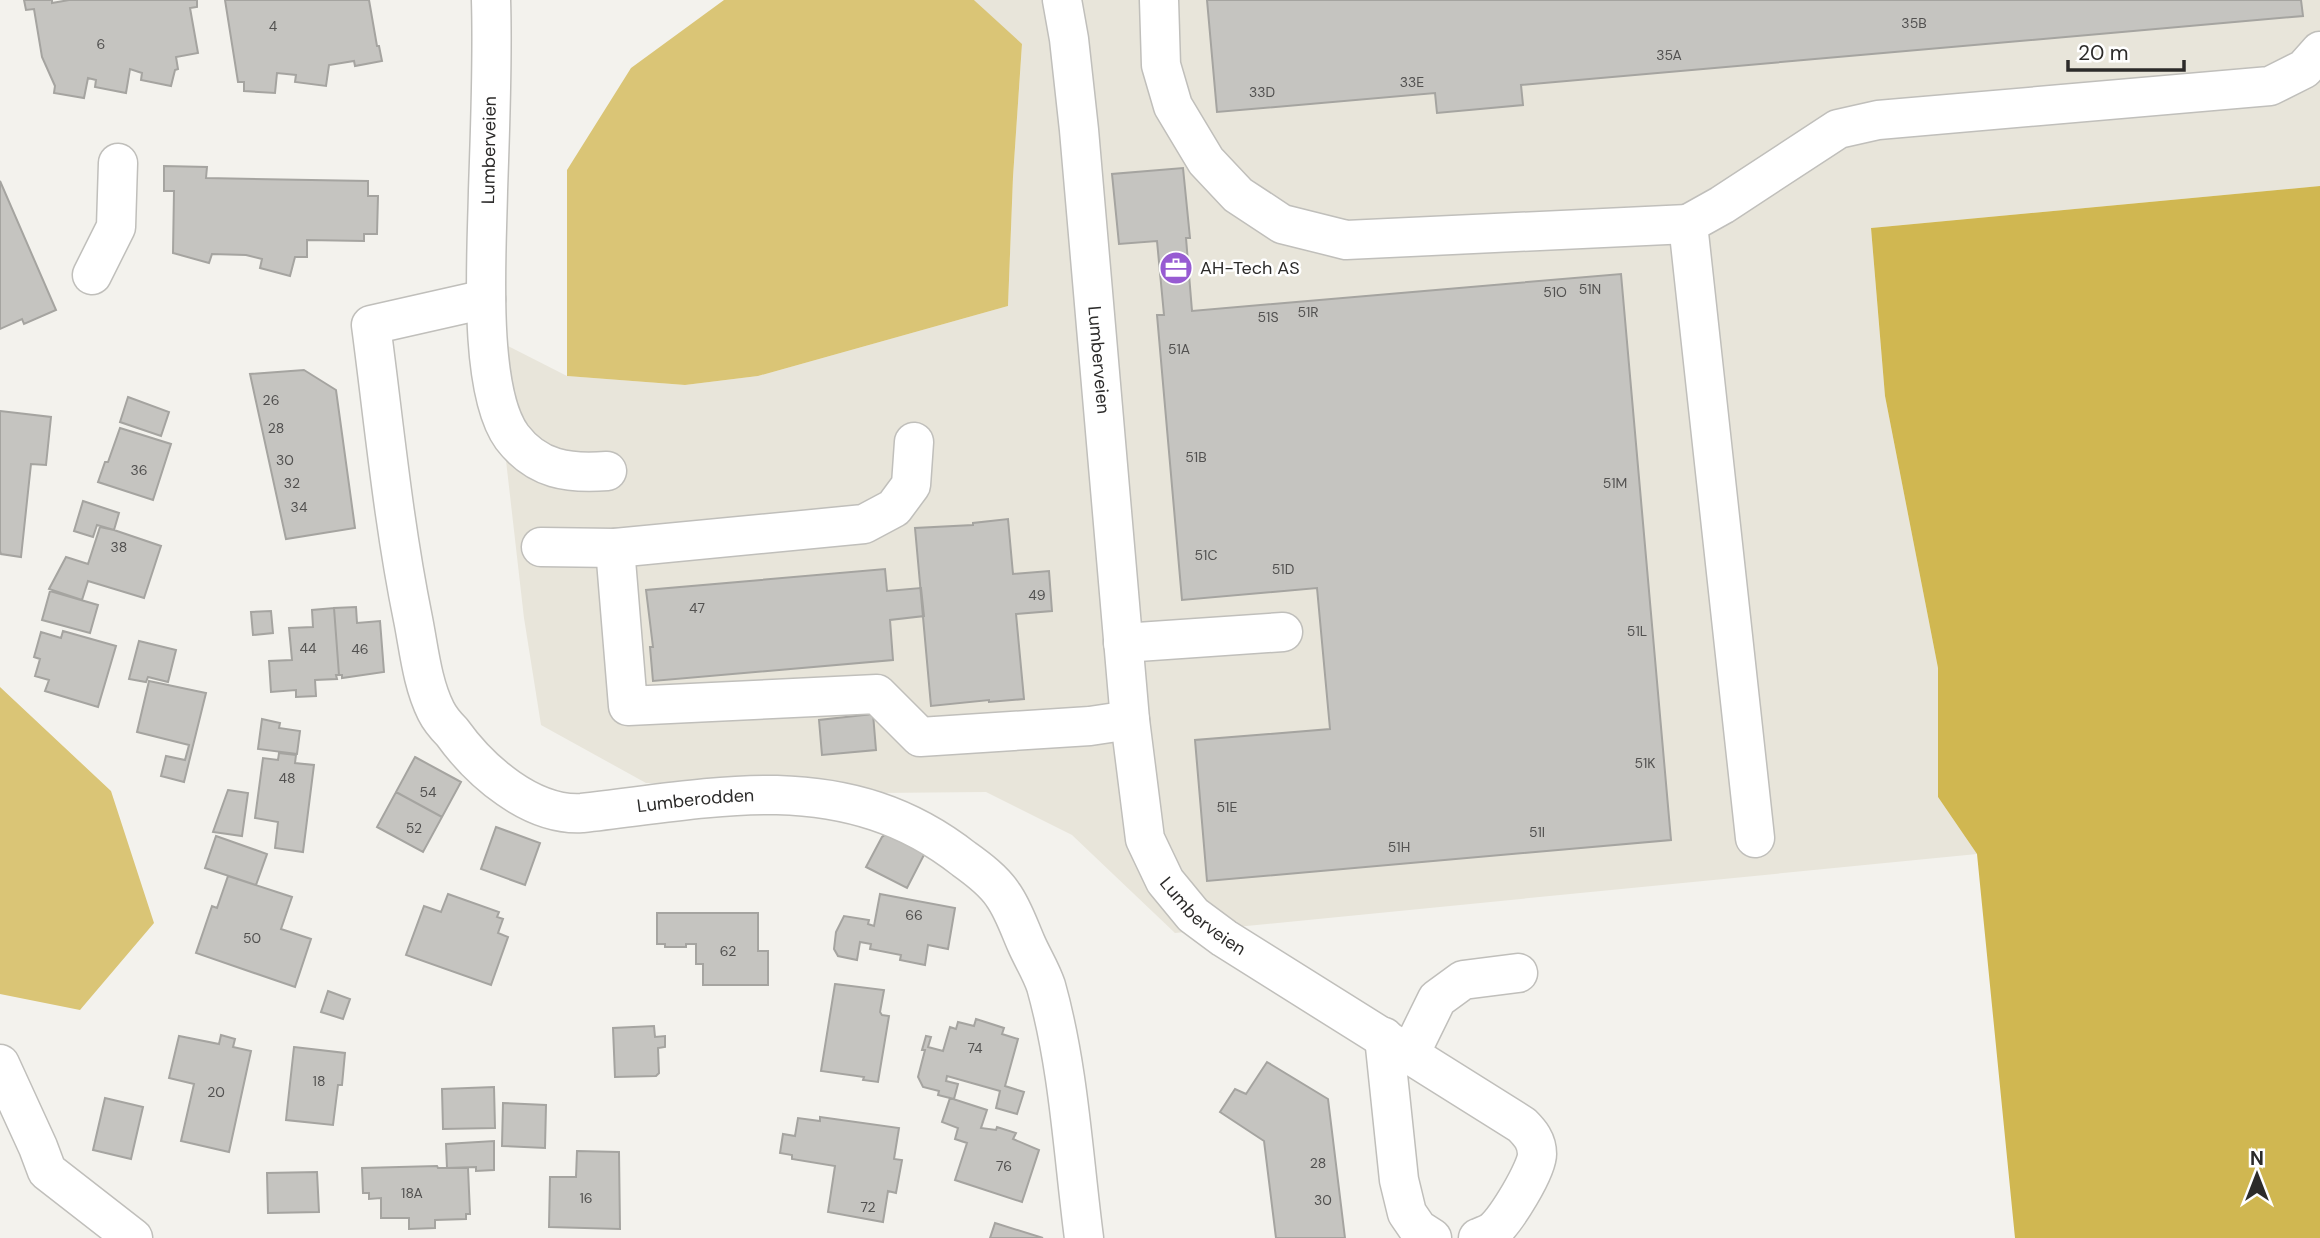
<svg xmlns="http://www.w3.org/2000/svg" width="2320" height="1238" viewBox="0 0 2320 1238" font-family="'DM Sans',sans-serif">
	<style>
		.built { fill: #e8e5da }
		.green { fill: #dac576 }
		.water { fill: #d0b751 }
		.building { fill: #c5c4c0; stroke: #a5a4a0; stroke-width: 2 }
		.lines { fill: none; stroke-linecap: round; stroke-linejoin: round }
		.minor-casing { stroke: #c0bfbb; stroke-width: 41 }
		.minor { stroke: #fff; stroke-width: 38 }
		.labels { text-anchor: middle; stroke-width: 5; stroke-linejoin: round; paint-order: stroke }
		.number-label { font-size: 14px; fill: #525150 }
		.street-label { font-size: 18px; fill: #2c2b2a; stroke: #fff }
		.poi-label { font-size: 18px; fill: #2c2b2a; stroke: #fff; text-anchor: start }
	</style>
	<rect width="100%" height="100%" fill="#f3f2ed"/>
	<!-- built -->
	<path class="built" d="M974,0H2320V186L1871,228L1885,396L1938,668V797L1977,854L1175,933L1072,835L986,792L876,793L754,784L646,783L541,725L524,618L492,338L567,376L685,385L758,376L1008,306L1013,177L1022,45Z"/>
	<!-- green -->
	<path class="green" d="M724,0H974L1022,44L1013,177L1008,306L758,376L685,385L567,376V170L631,68Z
		M0,687L111,791L154,923L80,1010L0,994Z"/>
	<!-- water -->
	<path class="water" d="M2320,186V1238H2015L1977,854L1938,797V668L1885,396L1871,228Z"/>
	<!-- building -->
	<path class="building" d="M24,0H52V3L69,0H197V7L190,8L198,53L176,57L178,69L175,70L171,86L141,80L142,73L130,69L126,93L95,87L96,80L88,78L84,98L54,93L55,86L42,57L34,9L26,10Z
		M225,0H369L377,46H379L382,61L355,66L354,61L329,65L326,86L295,82L296,75L277,73L275,93L244,91V82H238Z
		M1207,0H2301L2303,16L1521,85L1523,105L1437,113L1435,93L1217,112Z
		M164,166L207,167L206,178L368,181V196H378L377,234H364V241L307,240V257H295L290,276L260,268L262,259L246,255L212,254L209,263L173,253L174,191H164Z
		M1183,168L1190,238H1186L1192,311L1621,274L1671,840L1207,881L1195,740L1330,729L1317,588L1182,600L1157,315H1164L1157,241L1119,244L1112,174Z
		M0,181L56,310L24,324L22,319L0,329Z
		M304,370L336,390L355,528L286,539L250,374Z
		M128,397L169,412L161,436L120,422Z
		M0,411L51,417L46,465L31,464L21,557L1,554L0,551Z
		M120,428L171,444L153,500L98,482L105,462H108Z
		M83,501L119,513L114,530L97,525L93,537L74,531Z
		M1008,519L1013,574L1049,571L1052,611L1016,614L1024,699L989,702V700L931,706L915,528L973,525V523Z
		M100,527L114,530L161,546L144,598L88,581L82,600L49,589L66,557L88,564Z
		M885,569L887,591L921,588L924,616L890,620L893,660L653,681L650,647H653L646,590Z
		M50,591L98,605L90,633L42,620Z
		M356,607L357,623L380,621L384,672L342,678V675H339L334,608Z
		M334,608L339,675H336L337,679L315,680L316,696L296,697V690L271,692L269,661L292,660L289,628L313,627L312,610Z
		M271,611L273,633L253,635L251,612Z
		M63,631L116,646L98,707L45,691L49,680L35,676L40,659L34,657L41,632L61,638Z
		M139,641L176,650L168,682L148,677L146,682L129,679Z
		M149,681L206,693L184,782L161,776L166,756L185,760L189,745L137,732Z
		M873,714L876,750L822,755L819,720Z
		M262,719L280,723L279,728L300,731L297,754L258,749Z
		M279,753L296,755L295,763L314,765L303,852L275,848L278,822L255,818L263,758L278,760Z
		M415,757L461,782L442,817L396,792Z
		M228,790L248,793L242,836L213,832Z
		M396,792L442,817L423,852L377,827Z
		M496,827L540,843L525,885L481,869Z
		M889,832L926,851L907,888L866,867L882,837Z
		M216,836L267,854L256,885L205,868Z
		M228,876L292,897L281,929L311,939L295,987L196,953L212,906L217,908Z
		M448,894L499,912L497,917L503,919L498,933L508,937L491,985L406,955L424,906L441,912Z
		M880,894L955,908L948,949L928,945L925,965L900,960L901,955L870,949L871,944L860,942L857,960L838,956L834,949L836,932L844,916L869,920L868,924L874,926Z
		M657,913H758V951H768V985H703V964H696V944H686V947H665V944H657Z
		M835,984L884,990L880,1012L882,1015L889,1016L878,1082L863,1080L864,1077L821,1071Z
		M328,991L350,999L343,1019L321,1012Z
		M976,1019L1004,1028L1002,1034L1018,1039L1005,1086L1024,1092L1017,1114L996,1108L1000,1091L947,1076L946,1081L958,1084L954,1099L938,1095L939,1091L923,1087L918,1077L925,1050H922L926,1036L931,1037L928,1047L943,1051L950,1027L956,1029L958,1022L974,1026Z
		M654,1026L655,1037L665,1036V1047L658,1048L659,1073L656,1076L615,1077L613,1028Z
		M221,1035L235,1039L233,1047L251,1051L229,1152L181,1141L194,1084L169,1078L179,1036L219,1044Z
		M294,1047L345,1053L342,1085H338L333,1125L286,1120Z
		M1267,1062L1328,1099L1345,1238H1276L1264,1141L1220,1112L1235,1089L1246,1094Z
		M494,1087L495,1128L443,1129L442,1089Z
		M105,1098L143,1107L131,1159L93,1150Z
		M950,1098L987,1110L981,1128L996,1130L997,1127L1016,1133L1013,1139L1039,1150L1022,1202L955,1180L967,1143L955,1139L958,1128L942,1122Z
		M503,1103L546,1105L545,1148L502,1146Z
		M820,1117L899,1128L894,1159L902,1160L896,1193L888,1191L883,1222L828,1212L835,1166L792,1159V1155L780,1153L783,1134L795,1136L798,1118L820,1121Z
		M494,1141V1170L476,1171V1167L447,1168L446,1144Z
		M577,1151L619,1152L620,1229L549,1227L550,1177H576Z
		M437,1166L438,1168H468L470,1214H466V1219L435,1220V1228L409,1229V1218H381V1198L369,1199V1193H363L362,1168Z
		M317,1172L319,1212L268,1213L267,1173Z
		M995,1223L1043,1238H990Z"/>
	<g class="lines">
		<defs>
			<g id="minor">
				<path d="M491,0C493,64 490,128 488,191C487,251 477,389 512,437C537,470 569,474 607,471"/>
				<path id="s1" d="M1062,0L1069,39L1079,130L1130,720L1145,839L1165,881L1193,915L1224,938L1522,1125C1530,1133 1537,1141 1537,1154C1537,1170 1506,1220 1493,1231C1489,1234 1483,1236 1478,1238"/>
				<path d="M1159,0L1161,65L1173,106L1206,161L1238,195L1282,224L1346,240L1688,224"/>
				<path d="M92,275L116,227L118,163"/>
				<path id="s2" d="M486,299L371,325C384,423 393,521 413,619C419,649 422,683 436,711C440,719 446,726 452,732C480,771 531,816 582,813C646,806 712,794 777,795C848,797 908,815 964,859C978,869 994,881 1003,895C1013,909 1019,927 1026,943C1032,957 1041,971 1046,986C1069,1068 1073,1154 1084,1238"/>
				<path d="M541,547L615,548L864,524L894,508L911,485L914,442"/>
				<path d="M615,548L628,706L877,694L920,737L1090,726L1130,720"/>
				<path d="M1123,643L1283,632"/>
				<path d="M1755,838L1688,224L1722,205L1838,129L1878,120L2270,86L2304,69L2320,51"/>
				<path d="M1384,1037L1399,1180L1407,1213L1418,1229L1432,1238"/>
				<path d="M1410,1054L1437,999L1463,980L1518,973"/>
				<path d="M0,1064L38,1147L47,1171L133,1238"/>
			</g>
		</defs>
		<!-- minor casing -->
		<use href="#minor" class="minor-casing"/>
		<!-- minor -->
		<use href="#minor" class="minor"/>
	</g>
	<!-- icons -->
	<defs>
		<symbol id="office-disc" viewBox="-11 -11 22 22"><circle r="9.5" fill="#975bd2" stroke="#fff"/><path d="M-6-3h4V-5.5h4V-3h4V5H-6ZM-1-4.5V-3h2v-1.5ZM-6 0V1H6V0Z" fill="#fff"/></symbol>
	</defs>
	<g fill-rule="evenodd">
		<use href="#office-disc" x="1157" y="249" width="38" height="38"/>
	</g>
	<g class="labels">
		<!-- number labels -->
		<g class="number-label">
			<text x="1914" y="28">35B</text>
			<text x="273" y="31">4</text>
			<text x="101" y="49">6</text>
			<text x="1669" y="60">35A</text>
			<text x="1412" y="87">33E</text>
			<text x="1262" y="97">33D</text>
			<text x="1590" y="294">51N</text>
			<text x="1555" y="297">51O</text>
			<text x="1308" y="317">51R</text>
			<text x="1268" y="322">51S</text>
			<text x="1179" y="354">51A</text>
			<text x="271" y="405">26</text>
			<text x="276" y="433">28</text>
			<text x="1196" y="462">51B</text>
			<text x="285" y="465">30</text>
			<text x="139" y="475">36</text>
			<text x="292" y="488">32</text>
			<text x="1615" y="488">51M</text>
			<text x="299" y="512">34</text>
			<text x="119" y="552">38</text>
			<text x="1206" y="560">51C</text>
			<text x="1283" y="574">51D</text>
			<text x="1037" y="600">49</text>
			<text x="697" y="613">47</text>
			<text x="1637" y="636">51L</text>
			<text x="308" y="653">44</text>
			<text x="360" y="654">46</text>
			<text x="1645" y="768">51K</text>
			<text x="287" y="783">48</text>
			<text x="428" y="797">54</text>
			<text x="1227" y="812">51E</text>
			<text x="414" y="833">52</text>
			<text x="1537" y="837">51I</text>
			<text x="1399" y="852">51H</text>
			<text x="914" y="920">66</text>
			<text x="252" y="943">50</text>
			<text x="728" y="956">62</text>
			<text x="975" y="1053">74</text>
			<text x="319" y="1086">18</text>
			<text x="216" y="1097">20</text>
			<text x="1318" y="1168">28</text>
			<text x="1004" y="1171">76</text>
			<text x="412" y="1198">18A</text>
			<text x="586" y="1203">16</text>
			<text x="1323" y="1205">30</text>
			<text x="868" y="1212">72</text>
		</g>
		<!-- street labels -->
		<g class="street-label">
			<text transform="translate(489 150) rotate(-89)" y="6">Lumberveien</text>
			<text dy="6" stroke="none"><textPath href="#s1" startOffset="362">Lumberveien</textPath></text>
			<text dy="6" stroke="none"><textPath href="#s2" startOffset="810">Lumberodden</textPath></text>
			<text dy="6" stroke="none"><textPath href="#s1" startOffset="942">Lumberveien</textPath></text>
		</g>
		<!-- poi labels -->
		<g class="poi-label">
			<text x="1200" y="274">AH-Tech AS</text>
		</g>
	</g>
	<!-- north arrow -->
	<g transform="translate(2257 1175)" stroke="#ffffff" stroke-width="5" paint-order="stroke">
	<path d="M0-5L12 26L0 18L-12 26Z" fill="#2c2b2a"/>
	<text y="-10" font-size="19" font-weight="bold" text-anchor="middle" fill="#2c2b2a">N</text>
	</g>
	<!-- scale -->
	<path d="M2068 60v10h116v-10" fill="none" stroke="#2c2b2a" stroke-width="3.5"/>
	<text x="2078" y="60" font-size="21" fill="#2c2b2a" stroke="#ffffff" stroke-width="5" paint-order="stroke">20 m</text>
</svg>
